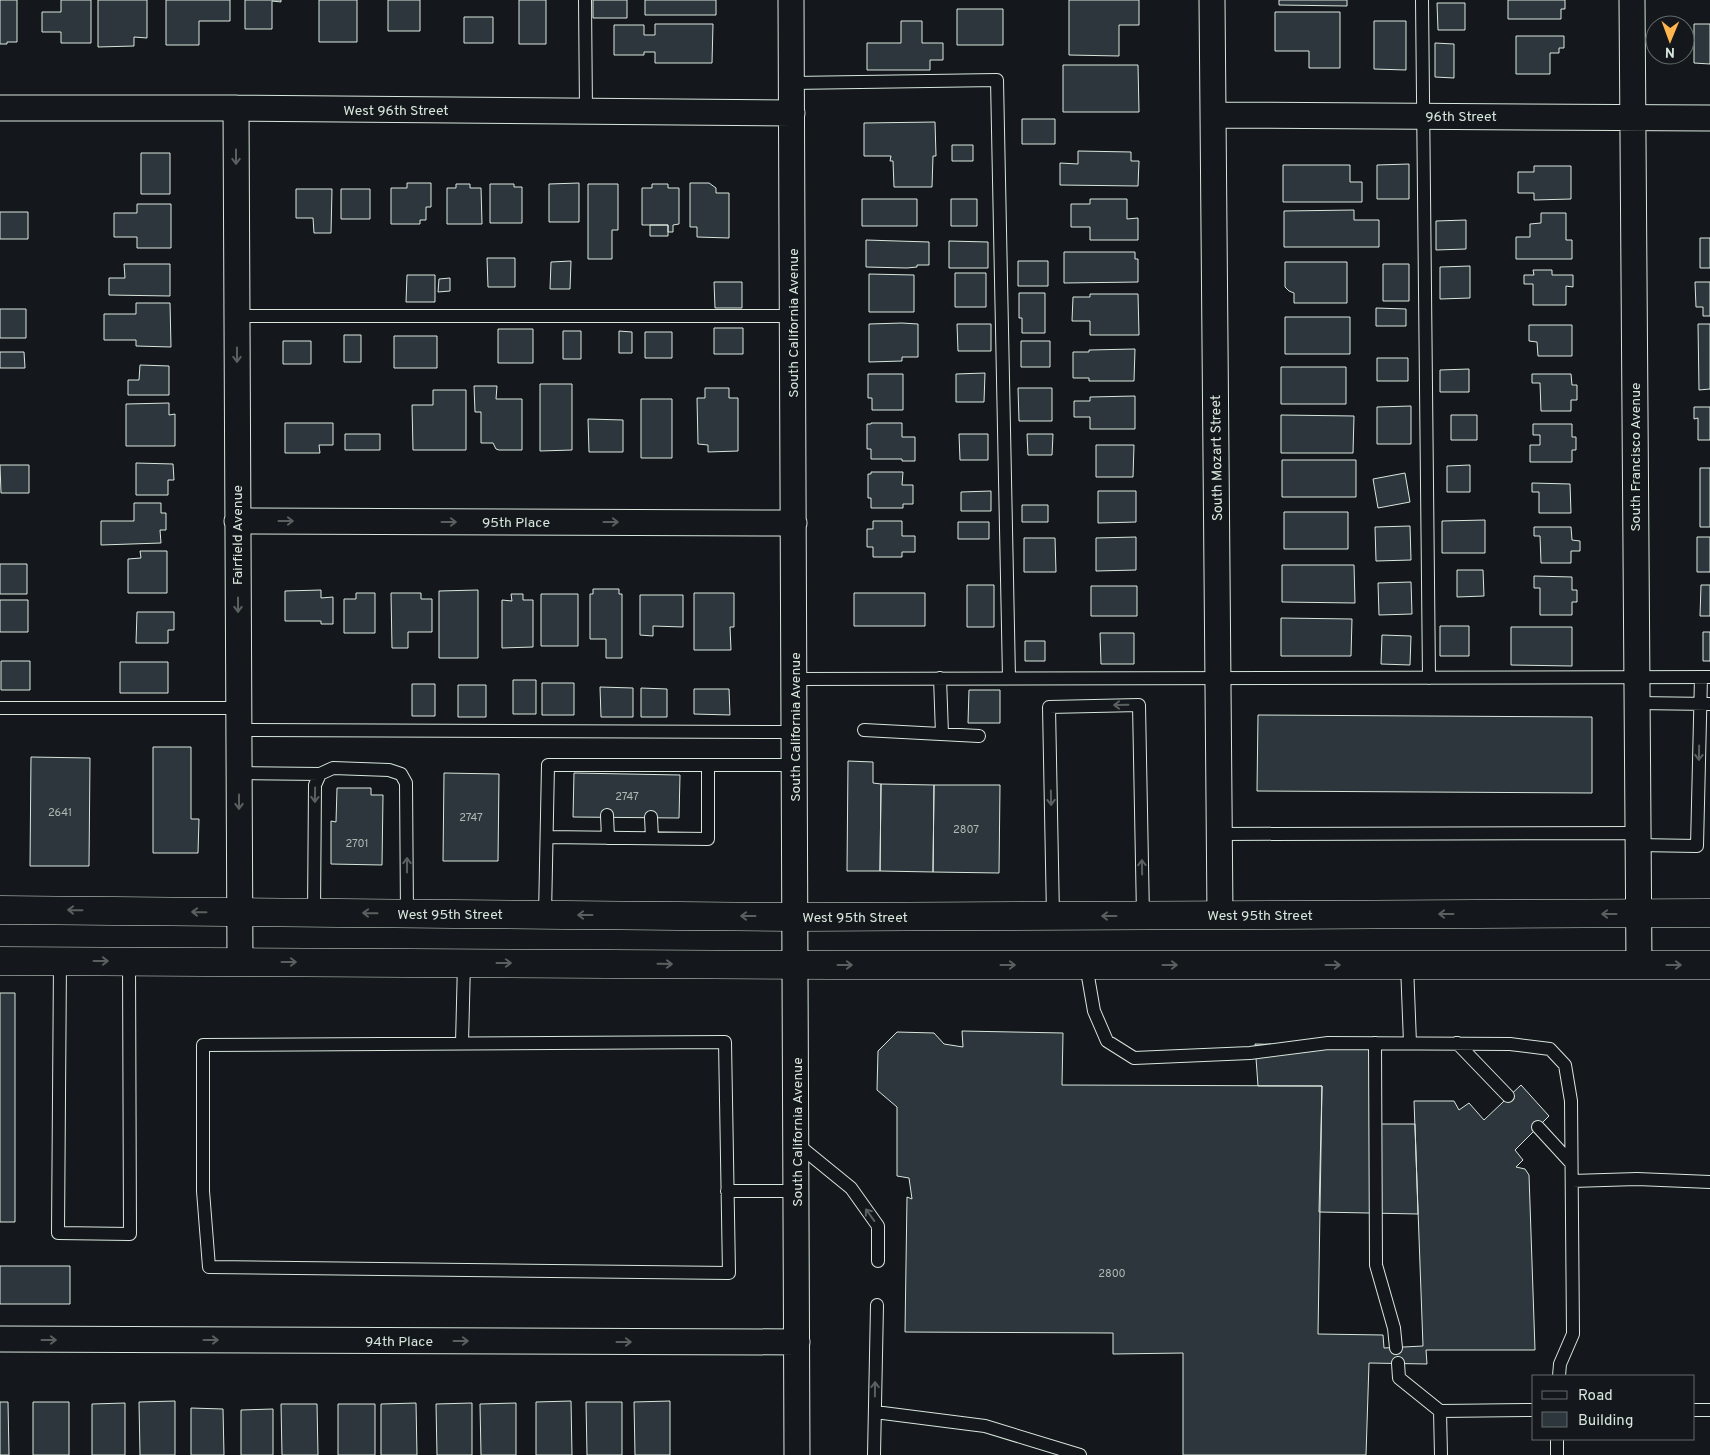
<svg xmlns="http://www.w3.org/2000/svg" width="1710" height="1455" viewBox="0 0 1710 1455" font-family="Overpass,sans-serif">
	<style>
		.building { fill: #2c363c; stroke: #d8e6dc }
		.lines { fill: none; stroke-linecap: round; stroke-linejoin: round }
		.lane-casing { stroke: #d8e6dc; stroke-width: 14 }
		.street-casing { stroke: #d8e6dc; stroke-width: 27 }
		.primary-casing { stroke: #d8e6dc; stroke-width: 29 }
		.lane { stroke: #14181c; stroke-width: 12 }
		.street { stroke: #14181c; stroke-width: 25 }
		.primary { stroke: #14181c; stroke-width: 28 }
		.oneway { stroke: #59605f }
		.labels { text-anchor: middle; stroke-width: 4; stroke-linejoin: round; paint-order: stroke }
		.number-label { font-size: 11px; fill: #adbab4 }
		.street-label { font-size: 14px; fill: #d8e6dc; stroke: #14181c }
	</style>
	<rect width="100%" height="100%" fill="#14181c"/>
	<!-- building -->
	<path class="building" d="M0,0H17V42H7V44H0Z
		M61,0H91V43H61V32H42V12H61Z
		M98,0H147V38L134,37V46L98,47Z
		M166,0H230V21H199V45H166Z
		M245,0H281V2L272,1V29H245Z
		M319,0H357V42H319Z
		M388,0H420V31H388Z
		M519,0H546V44H519Z
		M593,0H627V18H593Z
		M645,0H716V15H645Z
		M1069,0H1139V25H1119V56L1069,55Z
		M1279,0H1347V6L1279,5Z
		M1508,0H1565V9H1561V19H1508Z
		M1437,3H1465V30H1438Z
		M957,9H1003V45H957Z
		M1275,12H1340V68H1309V51H1275Z
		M464,17H493V43H464Z
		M901,21H922V43H943V60H930V70H867V43H901Z
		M1374,21H1406V70L1374,69Z
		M655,24H713L712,63H655V52H644V55H614V25H644V35H655Z
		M1694,24H1710V64L1694,63Z
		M1516,36H1564V48H1559V53H1550V74H1516Z
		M1435,43L1454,44V78L1435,77Z
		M1063,65H1138L1139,112H1063Z
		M1022,119H1055V144H1022Z
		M935,122L936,156H933L932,187H894L893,161H890L891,156H864V123Z
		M952,145H973V161H952Z
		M1078,151L1131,152V161H1139L1138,186L1060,185V163L1078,164Z
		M141,153H170V194H141Z
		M1409,164V199H1377V165Z
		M1283,165H1350V182H1362V202H1283Z
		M1534,166H1571V199L1534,200V193H1518V172H1534Z
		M407,183H431V207H426V220H420V224H391V188H407Z
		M579,183V222H549V184Z
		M690,183H709L716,188V193H729V238L697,237V227H690Z
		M456,184H470V188H481L482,224H447V188H456Z
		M490,184H514V187H522V223H490Z
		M588,184H618V230H612V259H588Z
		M652,184H668V188H679V224L673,225V232H668V225H642V188H652Z
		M296,189H332L331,233H314L313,218H296Z
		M341,189H370V219H341Z
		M862,199H917V226H862Z
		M951,199H977V226H951Z
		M1090,199H1127V219L1138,218V240H1090V227H1071V204H1090Z
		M137,204H171V248H137V237H114V213H137Z
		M1354,210V220H1379V247H1284V211Z
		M0,212H28V239H0Z
		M1541,213H1566V240H1572V259H1516V237H1530V224L1541,223Z
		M1466,220V249L1436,250V221Z
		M650,225H668V236H650Z
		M1700,238H1710V268H1700Z
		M866,240L929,242V265H917V267L907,268L866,267Z
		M949,241L988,242V268H949Z
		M1064,252H1135V259H1138V282L1064,283Z
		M487,258H515V287H488Z
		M571,261L570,289H550L551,262Z
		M1018,261H1048V286H1018Z
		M1285,262H1347V303H1294V293L1289,291L1285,287Z
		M124,264H170V296L109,295V278H125Z
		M1383,264H1409V301H1383Z
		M1470,266V298L1440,299V267Z
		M1533,270H1552V275H1573V287L1566,286V305H1533V284H1524V275H1534Z
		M955,273H986V307H955Z
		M869,274L914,275V312H869Z
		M407,275H435V302H406Z
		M450,278V291L438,292L439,279Z
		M714,282H742V308H715Z
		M1695,282H1710V316H1703V307H1696Z
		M1019,293H1045V333H1022V318H1019Z
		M1090,294H1138L1139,335H1090V321H1072L1073,297H1090Z
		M136,303H170L171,347L136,346V340H104V314H136Z
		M1376,308L1406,309V326H1376Z
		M0,309H26V338H0Z
		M1285,317H1350V354H1285Z
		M902,323L918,324V357H902V361L869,362V324Z
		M957,324H991V351H958Z
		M1698,324H1710V389L1699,390Z
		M1529,325H1572V356H1538L1537,342L1529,341Z
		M714,328H743V354H714Z
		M498,329H533V363H498Z
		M563,331H581V359H563Z
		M619,331L632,332V353H619Z
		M645,332H672V358H645Z
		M344,335H361V362H344Z
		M394,336H437V368H394Z
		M283,341H311V364H283Z
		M1021,341H1050V367H1021Z
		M1135,349L1134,381H1089V378H1073V352H1089V350Z
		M0,352H24L25,368H0Z
		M1377,358H1408V381H1377Z
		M140,365L169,366V395H128V380H139Z
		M1281,367H1346V404H1281Z
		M1469,369V392H1440V370Z
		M985,373L984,402H956V374Z
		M868,374H903V410H872V398H868Z
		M1532,374H1571L1572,385H1577V400H1571V411H1541L1540,383H1532Z
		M540,384H572V450L540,451Z
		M474,386H497L496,399H522V450H499L496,449L493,443H481V412H475Z
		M705,388H729V398H738V451L708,452V445L698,444L697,398H705Z
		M1018,388H1052V421H1019Z
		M433,390H466V450H413L412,405H433Z
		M1135,396V429H1090V417H1074V401H1090V397Z
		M641,399H672V458H641Z
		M169,403V415L175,414V446H126V404Z
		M1411,406V444H1377V407Z
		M1694,407H1710V440H1698V418L1694,419Z
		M1281,415L1354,416L1353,453H1281Z
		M1451,415H1477V440H1451Z
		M588,419L623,420V452H589Z
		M285,423H333V445H319L320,453H285Z
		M871,423H902V437H915V461H902V459H871V449H867V424H871Z
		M1533,424H1572V437H1576V450H1572V462H1530V445H1540V435H1533Z
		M345,434H380V450H345Z
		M959,434H988V460H960Z
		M1027,434H1053L1052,455H1028Z
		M1096,445H1134L1133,477H1096Z
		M1282,460H1356V497H1282Z
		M136,463L173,464L174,480H168V495H136Z
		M0,465H29V493H1Z
		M1470,465V492H1447V466Z
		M1700,468H1710V527H1700Z
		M871,472H903L902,485H913V504H903V508H871V498H868V474H871Z
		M1405,473L1410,502L1378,508L1373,479Z
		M1532,483L1570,484L1571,513H1539V492H1532Z
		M991,491V511H961V492Z
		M1098,491H1136V522L1098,523Z
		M134,503H161V513H166V530H160L161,543L101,545V521H134Z
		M1022,505H1048V522H1022Z
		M1284,512H1348V549H1284Z
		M1485,520V553H1442V521Z
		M873,521H902V536H915V552H902V557H873V547H867V529H873Z
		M958,522H989V539H958Z
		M1410,526L1411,560L1376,561L1375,527Z
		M1534,527H1571L1572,540L1580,541V551H1571V563H1541L1540,536H1534Z
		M1136,537V570L1096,571V538Z
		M1697,537H1710V572H1697Z
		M1024,538H1055L1056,572H1024Z
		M140,551H167V593H128V559L141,558Z
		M0,564H27V594H0Z
		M1282,565H1354L1355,603L1282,602Z
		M1457,570H1483L1484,596L1457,597Z
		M1534,576L1572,577V590H1577V602H1572V615H1540V588H1534Z
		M1411,582L1412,614L1379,615L1378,583Z
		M967,585H994V627H967Z
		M1701,585H1710V616H1700Z
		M1091,586H1137V616H1091Z
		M593,589H619V594H622V658H606V639H590V594H593Z
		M321,590V598L333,597V624H321V621H285V591Z
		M478,590V658H439V591Z
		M356,593H375V633H344V599H356Z
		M391,593H421V599H432V632H408V648H392Z
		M694,593H734V627H730L731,650H694Z
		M854,593H925V626H854Z
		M511,594H523V600H533V647L502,648V600L512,601Z
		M541,594H578V646H541Z
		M640,595H683V627L653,626V636L640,635Z
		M0,600H28V632H0Z
		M137,612H174V630H168V643H136Z
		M1281,618L1352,619L1351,656H1281Z
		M1440,626H1469V656H1440Z
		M1511,627H1572V666L1511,665Z
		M1703,632H1710V661H1703Z
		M1100,633H1134V664H1101Z
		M1382,635L1411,636L1410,665L1381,664Z
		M1025,641H1045V661H1025Z
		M1,661H30V690H1Z
		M120,662H168V693H120Z
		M513,680H536V714H513Z
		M542,683H574V715H542Z
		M412,684H435V716H412Z
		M458,685H486V717H458Z
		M600,687L633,688V717H601Z
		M641,688L667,689V717H641Z
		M694,689H729L730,715L694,714Z
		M969,690H1000V723H968Z
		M1258,715L1592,717V793L1257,791Z
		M153,747H191V819H199L198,853H153Z
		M31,757L90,758L89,866H30Z
		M848,761L873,762V783L881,784L880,871H847Z
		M444,773L499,774L498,861H443Z
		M574,773L680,775L679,818L573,817Z
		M881,784L934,785L933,872L880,871Z
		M934,785H1000L999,873L933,872Z
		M337,788H371V795H383L382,865L331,864V821L336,822Z
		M0,993H15V1222H0Z
		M962,1031L1063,1033L1062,1085L1322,1086L1318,1334L1383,1335L1384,1348L1423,1346L1414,1101H1454L1459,1110L1469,1103L1484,1120L1521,1085L1549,1116L1515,1150L1523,1160L1516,1167L1525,1169L1529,1175L1535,1350H1426L1427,1364L1369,1363L1366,1455H1183V1353L1113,1354V1333L905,1332L907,1197L912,1199L909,1178L897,1176V1107L877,1090L878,1051L897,1032L934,1033L944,1044L963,1047Z
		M1255,1044L1379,1047V1124H1415L1418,1214L1319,1212L1322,1086H1258Z
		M0,1266H70V1304H0Z
		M175,1401V1455H140L139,1402Z
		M571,1401L572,1455H536V1402Z
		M670,1401V1455H635L634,1402Z
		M0,1402H8L9,1455H0Z
		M33,1402H69V1455H33Z
		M586,1402H622V1455H587Z
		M125,1403V1455H92V1404Z
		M416,1403L417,1455H381V1404Z
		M472,1403V1455H437L436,1404Z
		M516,1403V1455H481L480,1404Z
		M281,1404H317L318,1455H282Z
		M338,1404H375V1455H338Z
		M191,1408L223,1409L224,1455H191Z
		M273,1409V1455H241V1410Z"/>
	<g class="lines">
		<defs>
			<path id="lane" d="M585,0L586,111
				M1422,0L1429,678
				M792,83L997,80L1009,678
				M237,316H793
				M940,678L942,734
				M795,679L1710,677
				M1637,703L1710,704
				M0,708H238
				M239,730L795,732
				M864,730L979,736
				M239,773L320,774
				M607,815L608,838
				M651,817L652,838
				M1219,834L1638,833
				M547,837L708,839V765
				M1638,845L1697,846L1701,677
				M314,912L315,785L320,774L333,768L389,770L401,774L406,783L407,914
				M545,915L548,765H795
				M1053,916L1049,707L1139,705L1143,916
				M60,961L58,1233L130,1234L129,962
				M1086,965L1094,1011L1107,1041L1134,1058L1250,1053L1328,1043L1510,1044L1550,1049L1565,1065L1571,1101L1573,1334L1560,1364L1559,1376
				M1407,965L1410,1043
				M725,1042L729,1273L209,1267L203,1191V1045Z
				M462,1043L464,963
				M1375,1043L1376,1265L1394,1328L1396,1348
				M1457,1043L1508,1096
				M1538,1127L1571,1163
				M797,1144L851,1188L878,1226V1261
				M1572,1181L1637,1179L1710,1182
				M727,1191H797
				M1398,1363L1399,1378L1440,1411
				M1694,1410H1710
				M875,1412L985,1426L1080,1455
				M1557,1439V1455
				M874,1455L877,1305
				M1441,1455L1440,1411L1534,1410"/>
			<path id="street" d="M791,0L797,1455
				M1212,0L1220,915
				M1632,0L1639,965
				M0,108H236L792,113
				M236,108L240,962
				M1213,115L1710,118
				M237,521L794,523
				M0,1339L797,1342"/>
			<path id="primary" d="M0,910L796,917L1710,913
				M0,961L836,965H1710"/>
		</defs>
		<!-- lane casing -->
		<use href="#lane" class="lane-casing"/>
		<!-- street casing -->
		<use href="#street" class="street-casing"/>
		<!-- primary casing -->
		<use href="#primary" class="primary-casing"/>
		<!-- lane -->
		<use href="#lane" class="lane"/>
		<!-- street -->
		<use href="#street" class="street"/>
		<!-- primary -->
		<use href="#primary" class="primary"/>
	</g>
	<!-- one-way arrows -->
	<defs><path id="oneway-shaft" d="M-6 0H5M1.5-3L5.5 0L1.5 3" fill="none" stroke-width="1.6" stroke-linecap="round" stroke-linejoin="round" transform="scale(1.25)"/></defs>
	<g class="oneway">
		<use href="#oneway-shaft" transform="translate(236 157) rotate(90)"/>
		<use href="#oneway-shaft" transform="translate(237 355) rotate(90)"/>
		<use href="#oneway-shaft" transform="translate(286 521)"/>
		<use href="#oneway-shaft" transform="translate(449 522)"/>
		<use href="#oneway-shaft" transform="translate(611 522)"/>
		<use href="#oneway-shaft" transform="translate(238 605) rotate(90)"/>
		<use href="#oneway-shaft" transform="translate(1121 705) rotate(179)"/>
		<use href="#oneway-shaft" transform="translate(1699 753) rotate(91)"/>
		<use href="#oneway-shaft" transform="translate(315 795) rotate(91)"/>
		<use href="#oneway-shaft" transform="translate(1051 798) rotate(89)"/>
		<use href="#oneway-shaft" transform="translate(239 802) rotate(90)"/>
		<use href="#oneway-shaft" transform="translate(407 865) rotate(-90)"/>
		<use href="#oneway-shaft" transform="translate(1142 867) rotate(-91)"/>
		<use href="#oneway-shaft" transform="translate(75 910) rotate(-179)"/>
		<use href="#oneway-shaft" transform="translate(199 912) rotate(-179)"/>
		<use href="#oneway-shaft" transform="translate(370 913) rotate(-179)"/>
		<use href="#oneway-shaft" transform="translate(1446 914) rotate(180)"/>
		<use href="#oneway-shaft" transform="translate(1609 914) rotate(180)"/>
		<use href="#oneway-shaft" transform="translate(585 915) rotate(-180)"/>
		<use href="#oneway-shaft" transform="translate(748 916) rotate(-180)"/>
		<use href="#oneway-shaft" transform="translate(1109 916) rotate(180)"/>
		<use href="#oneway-shaft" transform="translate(101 961)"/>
		<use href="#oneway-shaft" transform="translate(289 962)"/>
		<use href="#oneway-shaft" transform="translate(504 963)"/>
		<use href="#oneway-shaft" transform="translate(665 964) rotate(1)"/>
		<use href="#oneway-shaft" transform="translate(845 965)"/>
		<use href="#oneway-shaft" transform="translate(1008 965)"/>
		<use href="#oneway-shaft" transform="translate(1170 965)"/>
		<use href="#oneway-shaft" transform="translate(1333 965)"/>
		<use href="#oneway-shaft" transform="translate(1674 965)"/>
		<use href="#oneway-shaft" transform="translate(870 1215) rotate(-126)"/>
		<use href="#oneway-shaft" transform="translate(49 1340)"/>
		<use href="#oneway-shaft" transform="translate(211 1340)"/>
		<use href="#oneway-shaft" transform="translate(461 1341)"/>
		<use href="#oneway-shaft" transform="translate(624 1342)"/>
		<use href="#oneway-shaft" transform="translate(875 1389) rotate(-89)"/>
	</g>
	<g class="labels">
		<!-- number labels -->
		<g class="number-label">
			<text x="627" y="800">2747</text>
			<text x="60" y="816">2641</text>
			<text x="471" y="821">2747</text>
			<text x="966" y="833">2807</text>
			<text x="357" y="847">2701</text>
			<text x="1112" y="1277">2800</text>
		</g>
		<!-- street labels -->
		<g class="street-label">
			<text x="396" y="115">West 96th Street</text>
			<text x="1461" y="121">96th Street</text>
			<text transform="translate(793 323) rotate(-90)" y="5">South California Avenue</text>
			<text transform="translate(1635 457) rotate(-90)" y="5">South Francisco Avenue</text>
			<text transform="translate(1216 458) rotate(-91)" y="5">South Mozart Street</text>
			<text x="516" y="527">95th Place</text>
			<text transform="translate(237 535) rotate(-90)" y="5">Fairfield Avenue</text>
			<text transform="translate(795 727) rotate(-90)" y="5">South California Avenue</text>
			<text x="450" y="919">West 95th Street</text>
			<text x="1260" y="920">West 95th Street</text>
			<text x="855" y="922">West 95th Street</text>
			<text transform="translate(797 1132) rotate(-90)" y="5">South California Avenue</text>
			<text x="399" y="1346">94th Place</text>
		</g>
	</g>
	<!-- legend -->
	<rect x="1532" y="1375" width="162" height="65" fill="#14181c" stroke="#626a69"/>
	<rect x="1542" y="1391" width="25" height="8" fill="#14181c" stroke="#626a69"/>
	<text x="1578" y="1400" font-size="15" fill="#d8e6dc">Road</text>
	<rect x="1542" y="1412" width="25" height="15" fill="#2c363c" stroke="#626a69"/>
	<text x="1578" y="1425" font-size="15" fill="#d8e6dc">Building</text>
	<!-- north arrow -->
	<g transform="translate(1670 40) rotate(181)"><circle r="24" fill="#14181c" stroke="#626a69"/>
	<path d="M0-4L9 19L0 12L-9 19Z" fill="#ffb74d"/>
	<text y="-8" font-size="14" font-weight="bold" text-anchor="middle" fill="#d8e6dc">N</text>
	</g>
</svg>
